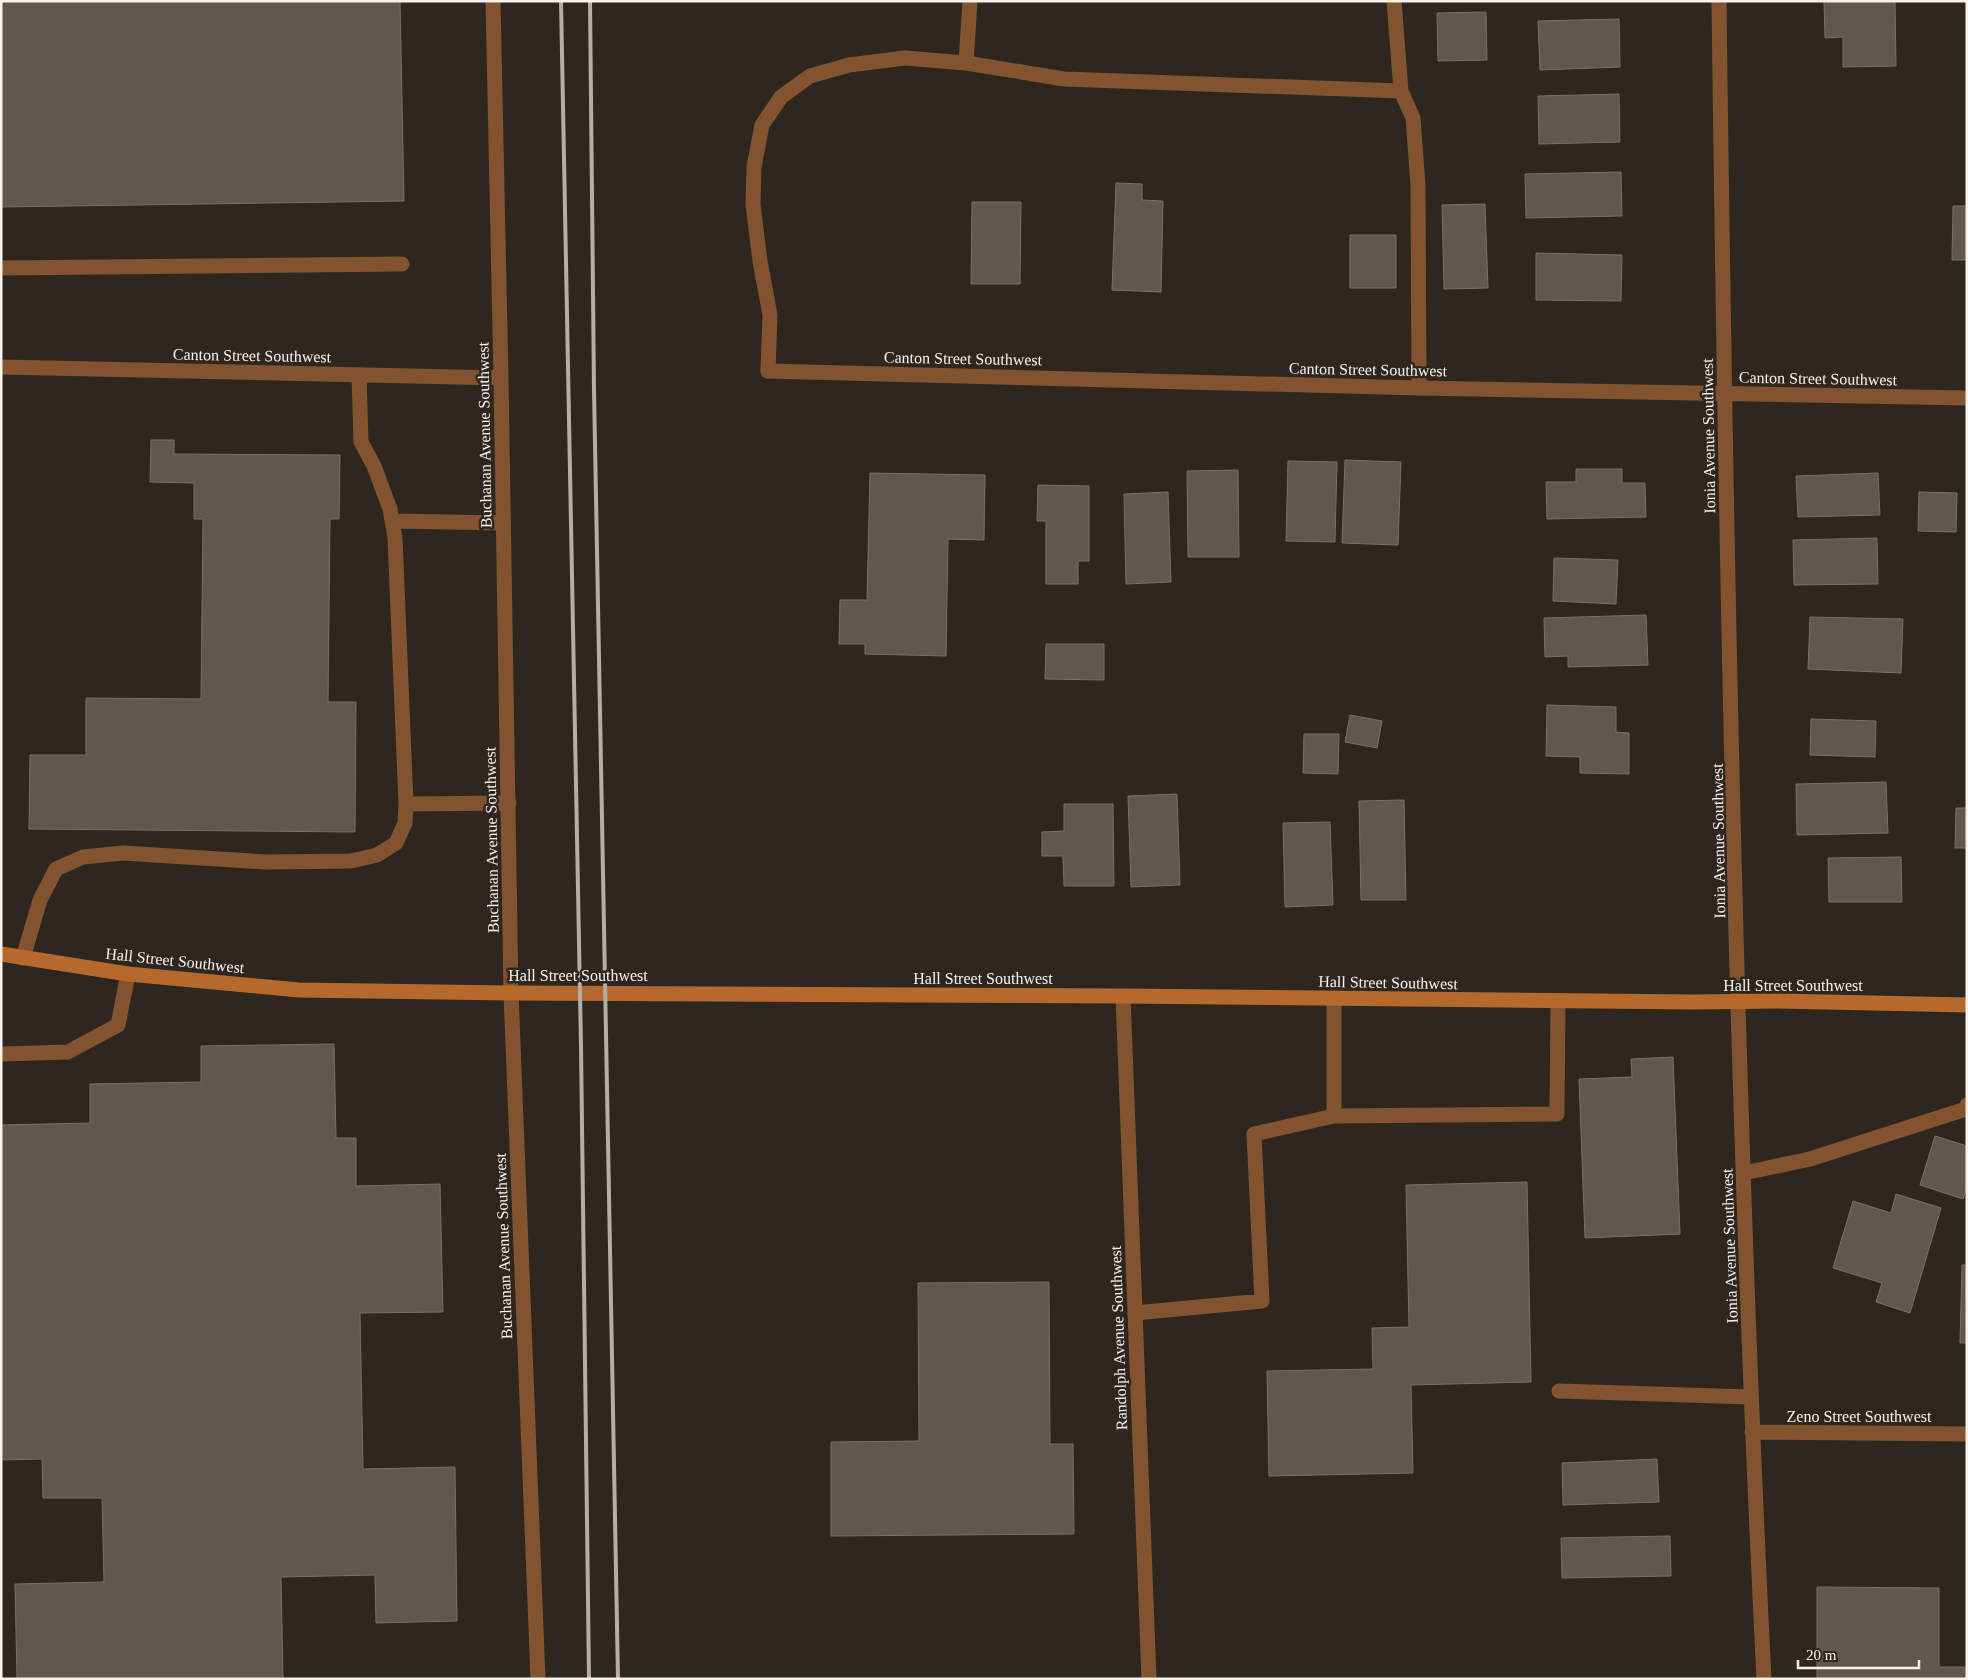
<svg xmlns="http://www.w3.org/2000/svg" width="1968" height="1680" viewBox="0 0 1968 1680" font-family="'Times New Roman',serif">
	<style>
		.building { fill: #60584f; stroke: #797067 }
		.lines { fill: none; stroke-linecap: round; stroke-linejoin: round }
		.lane { stroke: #835330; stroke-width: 15 }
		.street { stroke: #835330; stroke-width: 15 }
		.secondary { stroke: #b5692c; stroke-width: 15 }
		.rail { stroke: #b4aea7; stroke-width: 4 }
		.labels { text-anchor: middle; stroke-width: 5; stroke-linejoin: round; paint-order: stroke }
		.street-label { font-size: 16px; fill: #f7f2ec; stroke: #2e271f }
	</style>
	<rect width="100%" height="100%" fill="#2e271f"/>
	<!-- building -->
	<path class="building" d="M1,1H400L404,201L1,207Z
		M1824,1H1895L1896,66L1843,67V37L1825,38Z
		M1486,12L1487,60L1438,61L1437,13Z
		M1619,19L1620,67L1540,70L1538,21Z
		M1619,94L1620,142L1539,144L1538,96Z
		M1621,172L1622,216L1526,218L1525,174Z
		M1116,183L1142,184V200L1163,201L1161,292L1112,290Z
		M972,202H1021L1020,284H971Z
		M1485,204L1488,288L1444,289L1442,205Z
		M1953,206H1967V260H1952Z
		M1350,235H1396V288H1350Z
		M1536,253L1622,255L1621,301L1536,300Z
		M151,440H174V454L340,455L339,519H330L328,702H356L355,832L29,829L30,755H86V698L201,699L203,519H194V483L150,482Z
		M1345,460L1401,462L1398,545L1342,543Z
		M1288,461L1337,462L1335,542L1286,541Z
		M1576,469H1622V483H1645L1646,517L1547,519L1546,482H1576Z
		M1238,470L1239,557H1188L1187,471Z
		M870,473L985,475L984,540L948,539L946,656L865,654V644H839L840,600H867Z
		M1878,473L1880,515L1798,517L1796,476Z
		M1038,485L1089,486V561H1078V584H1046V521H1037Z
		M1168,492L1171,582L1126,584L1124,494Z
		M1919,492L1957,493L1956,532L1918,531Z
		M1877,538L1878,584L1794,585L1793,540Z
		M1554,558L1618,560L1616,604L1553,601Z
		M1646,615L1648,665L1568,667V656L1545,657L1544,618Z
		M1810,617L1903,619L1901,673L1808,669Z
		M1046,644H1104V680L1045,679Z
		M1547,705L1616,707V732L1629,733V774L1580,773V757L1546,756Z
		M1350,715L1382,721L1377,748L1345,742Z
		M1811,719L1876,721L1875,757L1810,755Z
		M1304,734H1339L1338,774L1303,773Z
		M1886,782L1888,833L1797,835L1796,784Z
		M1177,794L1180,885L1131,887L1128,796Z
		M1404,800L1406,900H1361L1359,801Z
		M1064,804H1113L1114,886H1064L1063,856H1042V832L1064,831Z
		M1956,808H1967V848H1955Z
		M1330,822L1333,905L1285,907L1283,823Z
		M1901,857L1902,902H1829L1828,858Z
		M334,1044L336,1138H356V1186L440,1184L443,1312L360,1313L363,1469L455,1467L457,1621L376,1623L375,1575L281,1577L283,1679H17L15,1584L104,1582L102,1498H43L42,1459L1,1460V1125L90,1123V1084L201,1082V1046Z
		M1673,1057L1680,1234L1585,1238L1579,1079L1632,1077L1631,1059Z
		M1935,1136L1967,1146V1187L1963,1199L1920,1185Z
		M1527,1182L1531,1382L1411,1385L1413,1473L1269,1476L1267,1371L1373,1369L1372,1328L1409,1327L1406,1185Z
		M1896,1194L1941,1208L1910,1313L1876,1302L1882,1283L1833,1268L1853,1201L1891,1213Z
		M1962,1265H1967V1343H1960Z
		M1049,1282L1050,1444H1073L1074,1534L831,1536V1442L919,1441L918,1283Z
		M1657,1459L1659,1502L1563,1505L1562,1463Z
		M1670,1536L1671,1576L1562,1578L1561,1538Z
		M1817,1587L1939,1588V1667H1967V1679H1817Z"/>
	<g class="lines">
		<!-- lane -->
		<path class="lane" d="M1394,1L1401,91L1413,118L1418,185L1419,388
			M966,63L970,1
			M1,268L402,264
			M768,371L770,315L760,261L753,205L754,167L762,125L781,97L810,76L849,65L905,58L966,63L1064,79L1401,91
			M359,375L361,442L374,466L390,509L395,538L406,804
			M393,521L502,523
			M23,958L40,900L56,869L83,857L123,853L266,862L351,861L377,855L396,843L405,823L406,804L509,803
			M1,1054L68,1052L118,1025L128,974
			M1334,1116L1557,1114L1558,1001
			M1744,1173L1810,1159L1966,1109L1967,1105
			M1135,1313L1262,1301L1254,1134L1334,1116V998
			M1559,1391L1751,1397"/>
		<!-- street -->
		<path class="street" d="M493,1L501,378L511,993L538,1679
			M1719,1C1726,561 1736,1120 1764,1679
			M1,367L501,378
			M768,371L1419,388L1967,398
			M1123,996L1149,1679
			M1752,1432L1967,1434"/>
		<!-- secondary -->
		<path class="secondary" d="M1,954L128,974L299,990L511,993L1123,996L1693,1002L1776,1001L1967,1005"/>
		<!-- rail -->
		<path class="rail" d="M561,1L581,1046L589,1679
			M590,1L594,390L618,1679"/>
	</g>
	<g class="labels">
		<!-- street labels -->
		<g class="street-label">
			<text transform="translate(252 355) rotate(1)" y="6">Canton Street Southwest</text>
			<text transform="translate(963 358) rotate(1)" y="6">Canton Street Southwest</text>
			<text transform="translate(1368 369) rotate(1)" y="6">Canton Street Southwest</text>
			<text transform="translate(1818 378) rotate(1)" y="6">Canton Street Southwest</text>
			<text transform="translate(484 435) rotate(-91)" y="6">Buchanan Avenue Southwest</text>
			<text transform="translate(1708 436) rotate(-91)" y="6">Ionia Avenue Southwest</text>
			<text transform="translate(491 840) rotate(-91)" y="6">Buchanan Avenue Southwest</text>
			<text transform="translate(1718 841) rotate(-91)" y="6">Ionia Avenue Southwest</text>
			<text transform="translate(175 960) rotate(6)" y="6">Hall Street Southwest</text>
			<text x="578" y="981">Hall Street Southwest</text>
			<text x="983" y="984">Hall Street Southwest</text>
			<text transform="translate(1388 982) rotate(1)" y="6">Hall Street Southwest</text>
			<text x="1793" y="991">Hall Street Southwest</text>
			<text transform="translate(503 1246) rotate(-92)" y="6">Buchanan Avenue Southwest</text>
			<text transform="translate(1729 1246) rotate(-92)" y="6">Ionia Avenue Southwest</text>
			<text transform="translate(1118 1338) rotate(-92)" y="6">Randolph Avenue Southwest</text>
			<text x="1859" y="1422">Zeno Street Southwest</text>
		</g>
	</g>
	<!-- border -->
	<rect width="1968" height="1680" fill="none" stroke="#f7f2ec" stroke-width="5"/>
	<!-- scale -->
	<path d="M1798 1660v8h121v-8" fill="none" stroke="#f7f2ec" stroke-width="2.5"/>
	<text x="1806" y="1660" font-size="15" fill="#f7f2ec" stroke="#2e271f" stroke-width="4" paint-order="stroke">20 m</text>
</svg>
